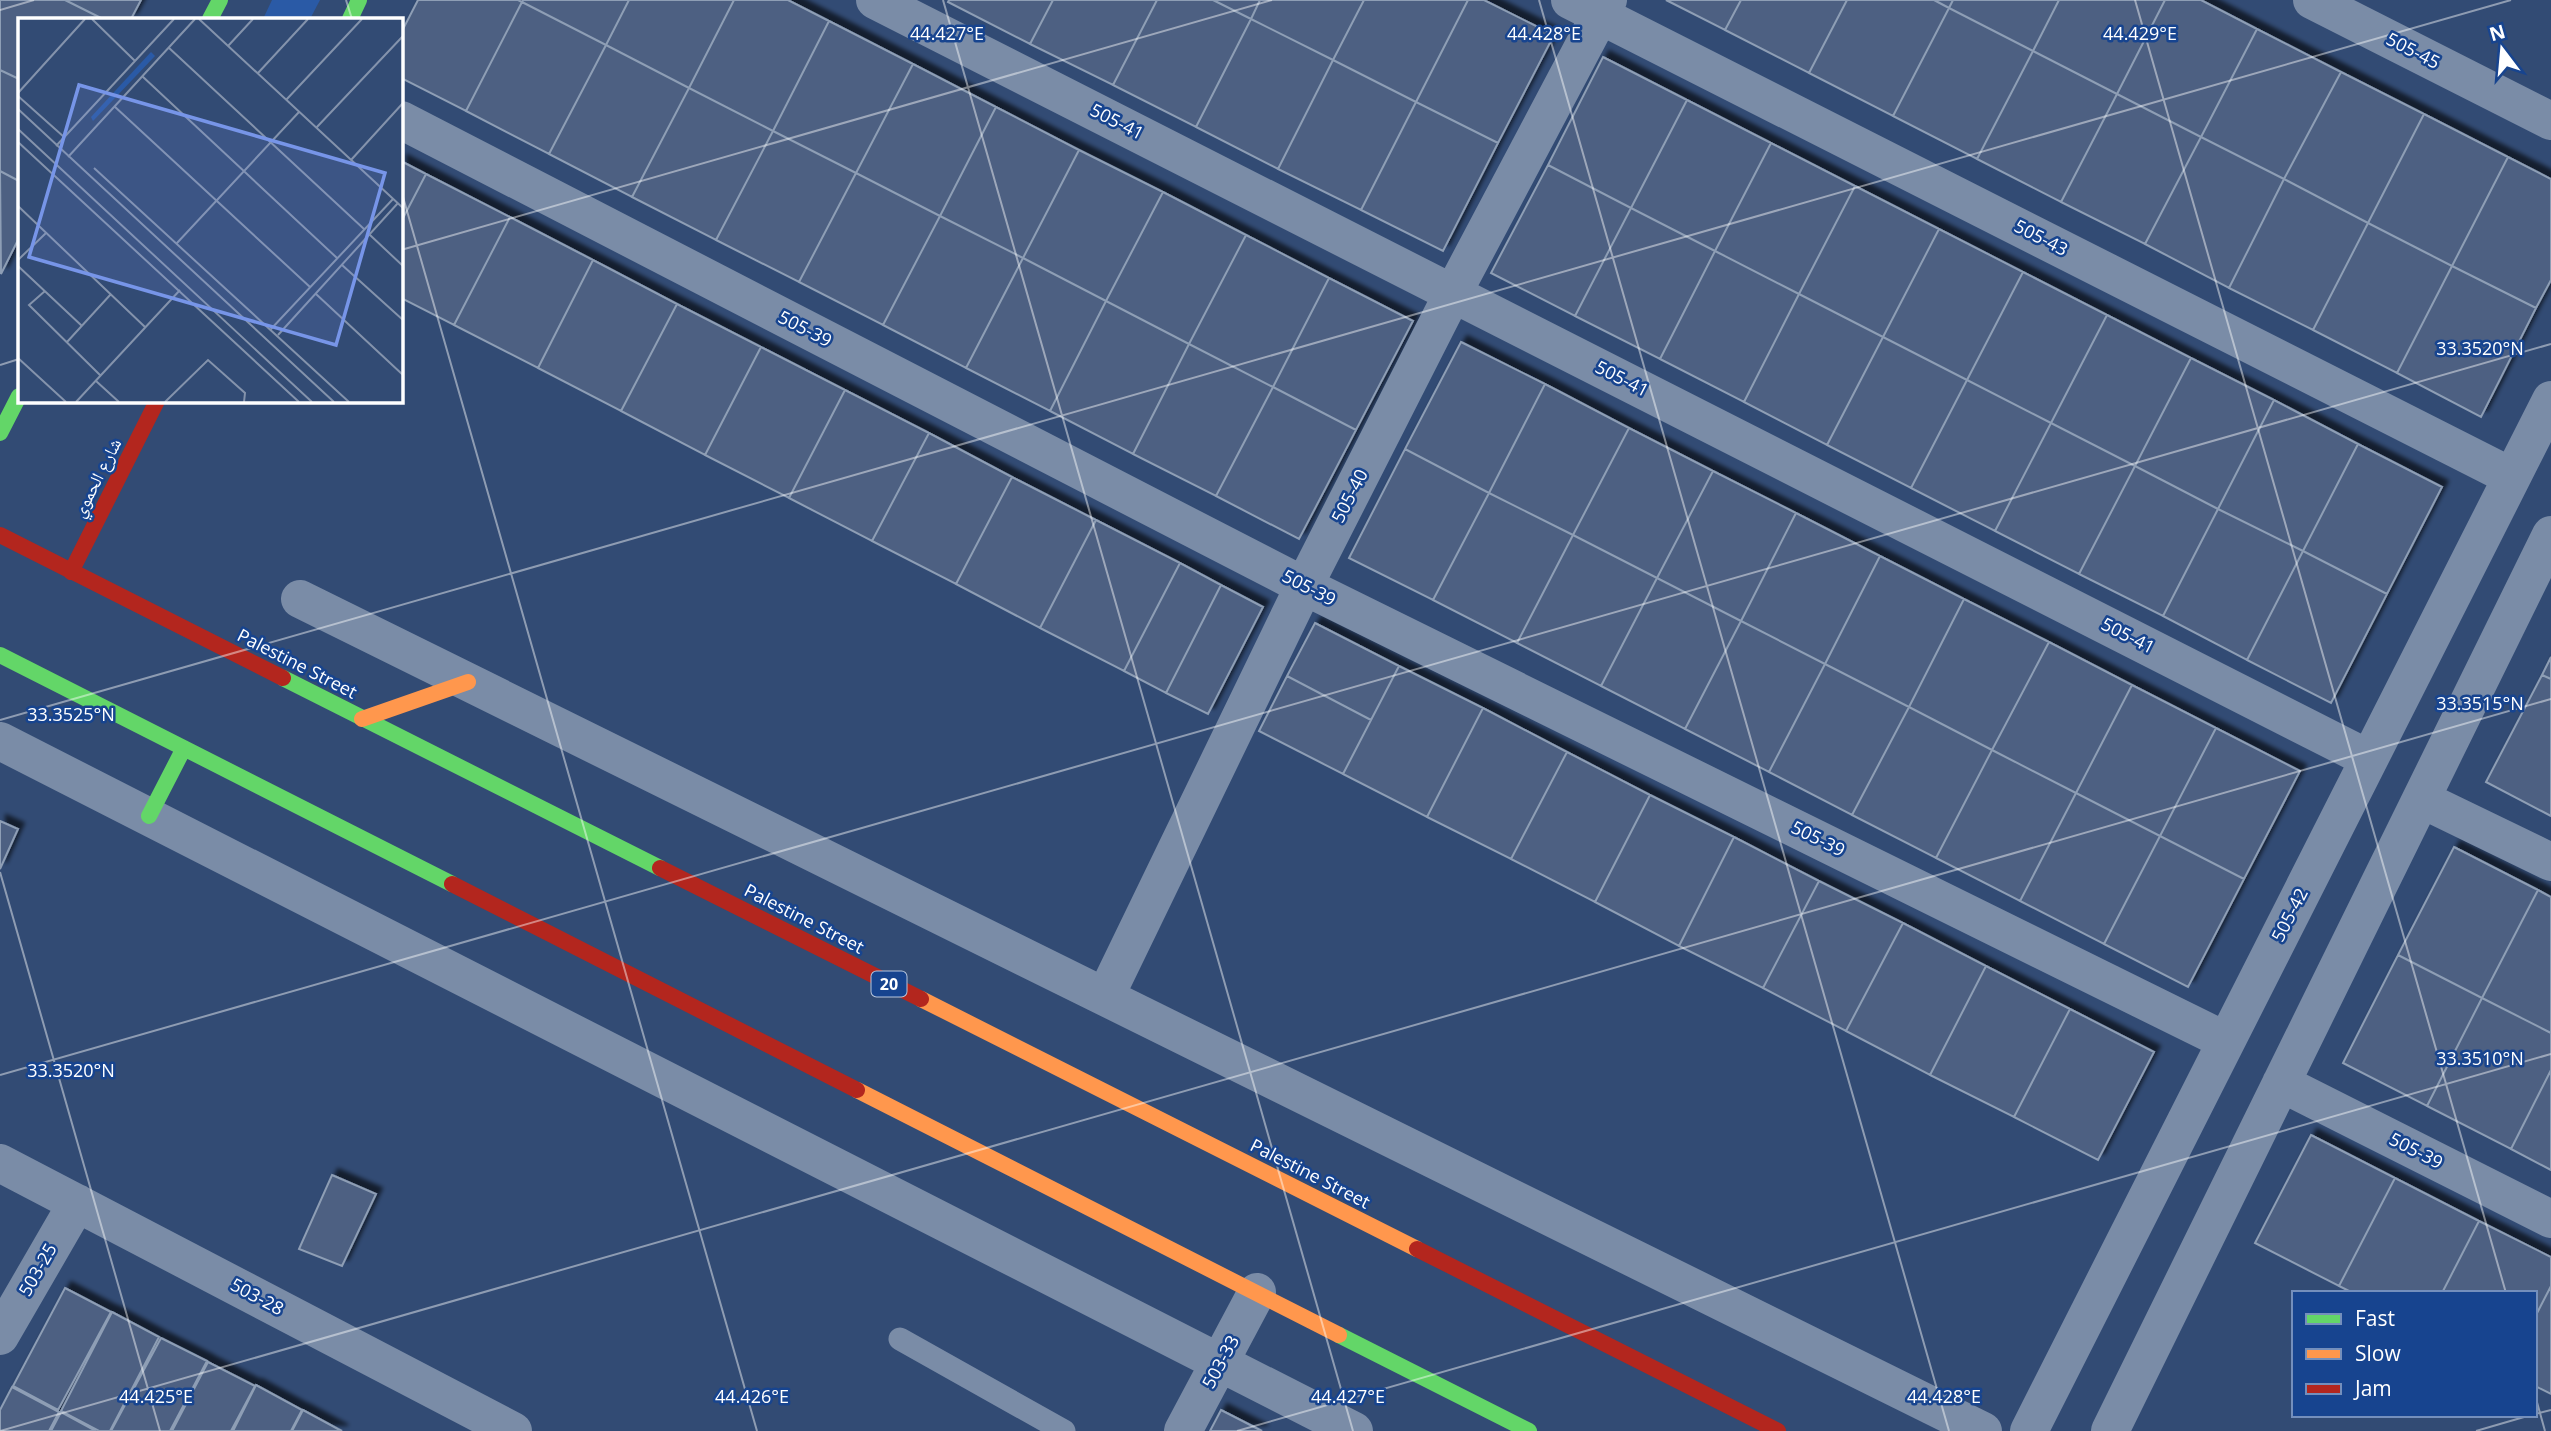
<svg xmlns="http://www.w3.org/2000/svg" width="2551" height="1431" viewBox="0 0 2551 1431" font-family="'Open Sans','Noto Naskh Arabic',sans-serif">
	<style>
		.green { fill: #2a5aa6 }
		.building { fill: #4d6182; stroke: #8e9eb5; stroke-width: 2; filter: url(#shadow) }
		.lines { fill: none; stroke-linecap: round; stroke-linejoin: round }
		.lane { stroke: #7a8ca7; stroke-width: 23 }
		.street { stroke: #7a8ca7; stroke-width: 38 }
		.fast { stroke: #63d668; stroke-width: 16 }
		.slow { stroke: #ff974d; stroke-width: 16 }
		.jam { stroke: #b3261e; stroke-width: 16 }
		.ticks { fill: none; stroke: #fff; stroke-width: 2; stroke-opacity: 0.45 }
		.labels { text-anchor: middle; stroke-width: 5; stroke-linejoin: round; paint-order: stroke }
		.shield { fill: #17448f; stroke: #b9c7dd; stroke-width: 2 }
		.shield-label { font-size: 16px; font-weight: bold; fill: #fff }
		.street-label { font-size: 18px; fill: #fff; stroke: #17448f }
		.inset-road { fill: none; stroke: #8493ac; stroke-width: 2 }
		.view { fill: #7795e8; fill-opacity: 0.15; stroke: #7795e8; stroke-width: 3.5 }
		.inset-edge { fill: none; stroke: #fff; stroke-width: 3.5 }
		.ticks-label { font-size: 18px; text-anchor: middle; fill: #fff; stroke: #17448f; stroke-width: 5; stroke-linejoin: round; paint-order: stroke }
	</style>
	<defs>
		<filter id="shadow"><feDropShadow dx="6" dy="-6" stdDeviation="2" flood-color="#0009"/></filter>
	</defs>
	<rect width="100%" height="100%" fill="#324b74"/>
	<!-- green -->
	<path class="green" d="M272,0H320L310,19H263Z"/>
	<!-- building -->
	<path class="building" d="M0,0H65L103,19H19V79L0,70Z
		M65,0H141L131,19H103Z
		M418,0H518L522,2L466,111L401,78V33Z
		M523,0H629L606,45L522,2Z
		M629,0H734L689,88L606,45Z
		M734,0H788L829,21L773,131L689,88Z
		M949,0H1053L1030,44L948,2Z
		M1053,0H1157L1113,85L1030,44Z
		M1157,0H1213L1251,19L1196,127L1113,85Z
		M1213,0H1260L1251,19Z
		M1260,0H1364L1333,60L1251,19Z
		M1364,0H1468L1416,102L1333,60Z
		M1468,0H1484L1554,35L1498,143L1416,102Z
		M1666,0H1741L1725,30Z
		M1741,0H1847L1809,73L1725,30Z
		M1847,0H1934L1949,8L1893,116L1809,73Z
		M1934,0H1953L1949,8Z
		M1953,0H2059L2033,51L1949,8Z
		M2059,0H2165L2117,94L2033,51Z
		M2165,0H2201L2257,29L2201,137L2117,94Z
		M522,2L606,45L549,154L466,111Z
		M1949,8L2033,51L1977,159L1893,116Z
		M1251,19L1333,60L1278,169L1196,127Z
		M829,21L913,64L856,173L773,131Z
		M2257,29L2341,72L2284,179L2201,137Z
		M606,45L689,88L632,197L549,154Z
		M2033,51L2117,94L2061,202L1977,159Z
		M1603,57L1687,100L1631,208L1548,165Z
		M1333,60L1416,102L1361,210L1278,169Z
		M913,64L996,107L940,216L856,173Z
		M0,70L19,79V181L0,171Z
		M2341,72L2424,114L2368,223L2284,179Z
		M689,88L773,131L716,240L632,197Z
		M2117,94L2201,137L2145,244L2061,202Z
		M1687,100L1771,143L1715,251L1631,208Z
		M1416,102L1498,143L1443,251L1361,210Z
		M996,107L1079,150L1023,258L940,216Z
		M2424,114L2508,157L2452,266L2368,223Z
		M773,131L856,173L799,282L716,240Z
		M2201,137L2284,179L2229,288L2145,244Z
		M1771,143L1855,186L1799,294L1715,251Z
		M1079,150L1163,192L1106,301L1023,258Z
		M2508,157L2551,179V280L2536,308L2452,266Z
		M401,161L426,174L401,222Z
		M1548,165L1631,208L1575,316L1491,273Z
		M0,171L19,181V238L1,274Z
		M856,173L940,216L883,325L799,282Z
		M426,174L510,217L454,325L401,298V222Z
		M2284,179L2368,223L2313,330L2229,288Z
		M1855,186L1939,229L1883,337L1799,294Z
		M1163,192L1246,235L1189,344L1106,301Z
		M1631,208L1715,251L1660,359L1575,316Z
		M940,216L1023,258L966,368L883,325Z
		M510,217L593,260L538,368L454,325Z
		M2368,223L2452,266L2397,373L2313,330Z
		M1939,229L2023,272L1967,380L1883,337Z
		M1246,235L1329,278L1273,387L1189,344Z
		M1715,251L1799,294L1744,402L1660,359Z
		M1023,258L1106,301L1050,411L966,368Z
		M593,260L677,304L621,411L538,368Z
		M2452,266L2536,308L2481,417L2397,373Z
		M2023,272L2107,315L2051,423L1967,380Z
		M1329,278L1413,321L1356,430L1273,387Z
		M1799,294L1883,337L1827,445L1744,402Z
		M1106,301L1189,344L1133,454L1050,411Z
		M677,304L761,347L705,455L621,411Z
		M2107,315L2191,358L2135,466L2051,423Z
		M1883,337L1967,380L1911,488L1827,445Z
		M1461,342L1545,384L1489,493L1405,449Z
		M1189,344L1273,387L1216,496L1133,454Z
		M761,347L845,390L789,498L705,455Z
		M2191,358L2274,400L2218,509L2135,466Z
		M1967,380L2051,423L1995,531L1911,488Z
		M1545,384L1629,428L1573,535L1489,493Z
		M1273,387L1356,430L1299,539L1216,496Z
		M845,390L929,433L872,541L789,498Z
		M2274,400L2358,444L2303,551L2218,509Z
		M2051,423L2135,466L2079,574L1995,531Z
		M1629,428L1713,471L1657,578L1573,535Z
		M929,433L1012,477L956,584L872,541Z
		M2358,444L2442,487L2387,594L2303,551Z
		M1405,449L1489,493L1433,600L1349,558Z
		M2135,466L2218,509L2163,616L2079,574Z
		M1713,471L1796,513L1741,621L1657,578Z
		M1012,477L1096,520L1040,628L956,584Z
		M1489,493L1573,535L1517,643L1433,600Z
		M2218,509L2303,551L2247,660L2163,616Z
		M1796,513L1880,556L1825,664L1741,621Z
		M1096,520L1180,563L1124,671L1040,628Z
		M1573,535L1657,578L1601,686L1517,643Z
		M2303,551L2387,594L2331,703L2247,660Z
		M1880,556L1964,599L1909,707L1825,664Z
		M1180,563L1221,585L1166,693L1124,671Z
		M1657,578L1741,621L1685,729L1601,686Z
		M1221,585L1263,607L1208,714L1166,693Z
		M1964,599L2049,642L1992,750L1909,707Z
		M1741,621L1825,664L1769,772L1685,729Z
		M1315,623L1399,666L1371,720L1287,676Z
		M2049,642L2132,685L2076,793L1992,750Z
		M2551,657V679L2542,675Z
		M1825,664L1909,707L1852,815L1769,772Z
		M1399,666L1483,708L1427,817L1343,774Z
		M2542,675L2551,679V816L2486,782Z
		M1287,676L1371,720L1343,774L1259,731Z
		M2132,685L2216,728L2160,836L2076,793Z
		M1909,707L1992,750L1936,858L1852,815Z
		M1483,708L1567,752L1511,859L1427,817Z
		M2216,728L2300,771L2244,879L2160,836Z
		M1992,750L2076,793L2020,901L1936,858Z
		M1567,752L1650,795L1595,902L1511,859Z
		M2076,793L2160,836L2104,944L2020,901Z
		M1650,795L1734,837L1679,946L1595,902Z
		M0,821L18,829L0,869Z
		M2160,836L2244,879L2188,987L2104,944Z
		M1734,837L1819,881L1763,988L1679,946Z
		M2454,847L2538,890L2482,998L2398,955Z
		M1819,881L1903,923L1846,1031L1763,988Z
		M2538,890L2551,897V1033L2482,998Z
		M1903,923L1986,966L1930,1075L1846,1031Z
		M2398,955L2482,998L2427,1106L2343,1063Z
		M1986,966L2070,1009L2014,1117L1930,1075Z
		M2482,998L2551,1033V1070L2511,1149L2427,1106Z
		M2070,1009L2154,1052L2098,1160L2014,1117Z
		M2551,1070V1170L2511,1149Z
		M2311,1135L2395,1178L2339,1286L2255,1243Z
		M332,1175L376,1194L342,1266L299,1249Z
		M2395,1178L2479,1221L2442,1293H2353L2339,1286Z
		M2479,1221L2551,1257V1286L2535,1317V1293H2442Z
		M2551,1286V1394L2535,1386V1317Z
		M65,1288L111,1312L58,1410L13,1386Z
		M112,1312L159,1337L110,1431H99L61,1411Z
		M161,1338L207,1361L170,1431H111Z
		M208,1362L255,1386L231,1431H172Z
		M256,1385L302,1410L291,1431H233Z
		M12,1387L59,1412L49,1431H0V1410Z
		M303,1410L338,1429L342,1431H292Z
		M1221,1410L1262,1431H1210Z
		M61,1412L96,1431H51Z"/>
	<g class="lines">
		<!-- lane -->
		<path class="lane" d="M900,1339L1064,1431"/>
		<!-- street -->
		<path class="street" d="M875,0L2369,759
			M1570,0L2512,477
			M2312,0L2551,121
			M401,120L1304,586L2226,1041
			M300,599L1983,1431
			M0,741L1354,1431
			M2421,799L2551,862
			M1105,997L1304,586L1453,293L1608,0
			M2281,1083L2551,1219
			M0,1163L513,1431
			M0,1336L77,1203
			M1183,1431L1257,1292
			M2029,1431L2551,400
			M2110,1431L2551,535"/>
		<!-- fast -->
		<path class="fast" d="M210,19L220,0
			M350,19L359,0
			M0,433L19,396
			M0,655L452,884
			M283,678L660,868
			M149,816L184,748
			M1339,1335L1529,1431"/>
		<!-- slow -->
		<path class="slow" d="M362,719L468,682
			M921,999L1417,1249
			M857,1090L1339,1335"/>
		<!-- jam -->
		<path class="jam" d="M0,535L283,678
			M71,572L157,401
			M660,868L921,999
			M452,884L857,1090
			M1417,1249L1778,1431"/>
	</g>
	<!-- ticks -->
	<path class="ticks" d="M346,0L352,19M943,0L1353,1431M1539,0L1949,1431M2135,0L2506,1293M0,10L34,0M401,190L757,1431M401,250L1272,0M0,365L19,359M0,720L2511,0M0,872L160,1431M0,1075L2551,344M2535,1395L2545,1431M2535,1414L2551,1410M0,1431L2551,699M1237,1431L2551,1054M2476,1431L2531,1415"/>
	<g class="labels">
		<!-- shield labels -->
		<rect class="shield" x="871.5" y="971.5" width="35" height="25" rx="5"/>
		<g class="shield-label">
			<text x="889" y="990">20</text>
		</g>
		<!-- street labels -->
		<g class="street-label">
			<text transform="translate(2413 51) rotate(27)" y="6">505-45</text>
			<text transform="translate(1117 122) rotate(27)" y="6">505-41</text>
			<text transform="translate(2041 238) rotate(27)" y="6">505-43</text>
			<text transform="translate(805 329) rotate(27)" y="6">505-39</text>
			<text transform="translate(1622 379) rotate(27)" y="6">505-41</text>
			<text transform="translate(97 478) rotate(-63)" y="6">شارع الحموي</text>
			<text transform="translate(1350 496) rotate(-63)" y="6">505-40</text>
			<text transform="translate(1309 588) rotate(27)" y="6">505-39</text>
			<text transform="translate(2128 636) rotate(27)" y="6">505-41</text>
			<text transform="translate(297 664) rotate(27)" y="6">Palestine Street</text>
			<text transform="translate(1818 839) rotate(26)" y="6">505-39</text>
			<text transform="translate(2290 915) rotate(-63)" y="6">505-42</text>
			<text transform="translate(804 919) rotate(27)" y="6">Palestine Street</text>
			<text transform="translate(2416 1151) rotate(27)" y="6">505-39</text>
			<text transform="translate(1310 1174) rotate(27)" y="6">Palestine Street</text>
			<text transform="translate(38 1270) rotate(-60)" y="6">503-25</text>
			<text transform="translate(257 1297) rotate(28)" y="6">503-28</text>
			<text transform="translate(1221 1362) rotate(-62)" y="6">503-33</text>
		</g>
	</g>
	<!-- overview -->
	<g transform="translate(18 18)">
		<rect width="385" height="385" fill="#324b74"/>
		<path d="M133,34L137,38L75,103L73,99Z" fill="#2a5aa6"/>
		<path class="inset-road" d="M74,1L117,43M181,1L385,190M210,28L235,1M150,29L346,211M240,55L290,1M124,58L319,240M0,75L67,1M0,78L46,119M268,82L344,1M96,88L292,269M0,91L316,384M298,110L385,18M0,111L294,384M0,124L281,384M38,128L156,1M50,139L177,1M333,142L385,85M76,150L331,384M0,188L127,309M352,217L385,248M159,225L281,94M0,242L28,215M324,247L385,302M0,248L64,308M27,273L11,287L83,358M298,276L385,357M253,311L375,181M260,317L380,185M49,324L93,276M0,340L48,384M78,363L101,384M58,384L162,272M147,384L190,342L227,375L226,384"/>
		<path class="view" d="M61,67L367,155L318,327L11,239Z"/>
		<rect width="385" height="385" class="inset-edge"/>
	</g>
	<g class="ticks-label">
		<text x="947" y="40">44.427°E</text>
		<text x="1544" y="40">44.428°E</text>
		<text x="2140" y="40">44.429°E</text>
		<text x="2480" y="355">33.3520°N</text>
		<text x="2480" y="710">33.3515°N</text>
		<text x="71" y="721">33.3525°N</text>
		<text x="2480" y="1065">33.3510°N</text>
		<text x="71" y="1077">33.3520°N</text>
		<text x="156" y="1403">44.425°E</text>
		<text x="752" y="1403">44.426°E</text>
		<text x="1348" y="1403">44.427°E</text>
		<text x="1944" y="1403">44.428°E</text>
	</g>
	<!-- legend -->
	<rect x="2292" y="1291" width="245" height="126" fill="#17448f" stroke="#748fbc" stroke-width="2"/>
	<rect x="2306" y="1314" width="35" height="10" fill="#63d668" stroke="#748fbc" stroke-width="2"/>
	<text x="2355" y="1326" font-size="21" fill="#ffffff">Fast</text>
	<rect x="2306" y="1349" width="35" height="10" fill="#ff974d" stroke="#748fbc" stroke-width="2"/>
	<text x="2355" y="1361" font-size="21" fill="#ffffff">Slow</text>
	<rect x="2306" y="1384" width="35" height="10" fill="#b3261e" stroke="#748fbc" stroke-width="2"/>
	<text x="2355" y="1396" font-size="21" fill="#ffffff">Jam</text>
	<!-- north arrow -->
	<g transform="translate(2502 49) rotate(344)" stroke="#17448f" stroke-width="5" paint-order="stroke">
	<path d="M0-5L12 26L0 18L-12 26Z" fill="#ffffff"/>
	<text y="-10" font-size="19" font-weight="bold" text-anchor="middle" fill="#ffffff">N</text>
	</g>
</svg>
